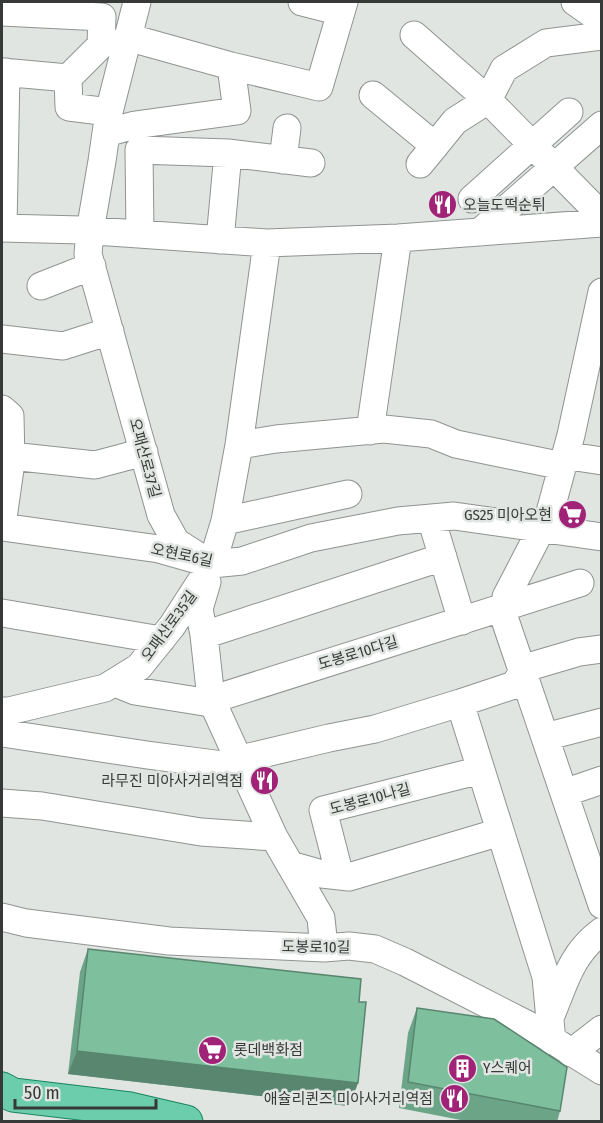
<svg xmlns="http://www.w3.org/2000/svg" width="603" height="1123" viewBox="0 0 603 1123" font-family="'Fira Sans Condensed','Noto Sans KR',sans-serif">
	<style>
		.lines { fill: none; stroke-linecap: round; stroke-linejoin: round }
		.minor-casing { stroke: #8f9391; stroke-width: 29 }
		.major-casing { stroke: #188360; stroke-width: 35 }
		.minor { stroke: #fff; stroke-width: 27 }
		.major { stroke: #6bcdac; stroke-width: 33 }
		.wall { fill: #6ca488 }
		.shaded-wall { fill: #58866f }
		.building { fill: #7ebf9e; stroke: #58866f; stroke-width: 1.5 }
		.labels { text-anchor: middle; stroke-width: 5; stroke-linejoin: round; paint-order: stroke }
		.poi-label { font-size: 15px; fill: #373938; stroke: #e0e5e2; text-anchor: start }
		.street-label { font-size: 15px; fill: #373938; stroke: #e0e5e2 }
	</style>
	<rect width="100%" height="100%" fill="#e0e5e2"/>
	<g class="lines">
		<defs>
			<path id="minor" d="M137,2L109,112L102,161L90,231L88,254L161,515L176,542L198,556
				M302,2L341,12
				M575,2L602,21
				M2,12L102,17L101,45L68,78
				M414,35L488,100L602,216
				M127,37L231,66L319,87L344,2
				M2,72L68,78L69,107L109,112
				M373,95L435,146
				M106,133L135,125L237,111L231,66
				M228,153L311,163
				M283,160L287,128
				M420,164L455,121L488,100L504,69L546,43L602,36
				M472,199L569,112
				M2,228L81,230L267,243L398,238L602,223
				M3,228L6,72
				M480,232L602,125
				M140,234L139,150L228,153L220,240
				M41,286L92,266
				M602,292L571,435L550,512L506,597L504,617L602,905
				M2,339L63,346L110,331
				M2,409L10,416L11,462L2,525
				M370,431L398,238
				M239,445L276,439L384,429L431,434L456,444L553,464L576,457L602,461
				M11,456L95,465L144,452
				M431,518L462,621
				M225,521L348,494
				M2,527L159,549L212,564L242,561L311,538L398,521L454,516L602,537
				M207,582L199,609L204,635L211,699L274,837L321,918L324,948
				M2,613L161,640
				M204,635L443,557
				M115,683L135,691L204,702L580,583
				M460,703L546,977L552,1041
				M2,711H9L105,688L139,667L172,626L212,564L225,521L239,445L267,243
				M2,733L147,755L230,766L249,757L329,738L375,729L460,703L514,685L523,672L535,665L579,652L602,649
				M545,737L602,722
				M564,793L602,780
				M2,803L42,806L201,832L274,837
				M290,865L322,874L349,877L500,832
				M340,876L323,810L481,770
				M2,917L26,923L169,941L324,948L349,946L375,949L405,962L530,1026L602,1071
				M552,1013C565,981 572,953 602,931
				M571,1053L602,1029"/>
			<path id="major" d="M2,1089L13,1095L130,1109L186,1122"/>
		</defs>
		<!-- minor casing -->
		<use href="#minor" class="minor-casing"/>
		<!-- major casing -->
		<use href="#major" class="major-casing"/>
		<!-- minor -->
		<use href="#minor" class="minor"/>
		<!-- major -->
		<use href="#major" class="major"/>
	</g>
	<!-- wall -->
	<path class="wall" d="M88,949L359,1002L358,1083L349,1106L68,1074L80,972Z
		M417,1008L560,1111L557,1122H471L399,1108L408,1033Z"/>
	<!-- shaded-wall -->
	<path class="shaded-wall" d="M77,1051L358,1083L349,1106L68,1074Z"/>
	<!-- building -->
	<path class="building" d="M88,949L361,979L359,1002H366L358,1083L77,1051Z
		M417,1008L494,1019L567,1067L560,1111L408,1082Z"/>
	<!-- icons -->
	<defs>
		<symbol id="restaurant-disc" viewBox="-11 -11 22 22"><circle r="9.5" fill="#a02377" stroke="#e0e5e2"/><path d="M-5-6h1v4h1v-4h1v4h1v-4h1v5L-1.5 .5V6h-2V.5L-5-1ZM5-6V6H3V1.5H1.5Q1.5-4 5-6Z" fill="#fff"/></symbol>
		<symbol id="supermarket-disc" viewBox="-11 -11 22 22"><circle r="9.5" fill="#a02377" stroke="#e0e5e2"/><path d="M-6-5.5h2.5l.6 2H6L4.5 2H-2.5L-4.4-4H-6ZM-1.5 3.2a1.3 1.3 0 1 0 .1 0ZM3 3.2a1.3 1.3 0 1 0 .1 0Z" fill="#fff"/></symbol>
		<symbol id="building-disc" viewBox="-11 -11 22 22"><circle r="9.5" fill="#a02377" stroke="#e0e5e2"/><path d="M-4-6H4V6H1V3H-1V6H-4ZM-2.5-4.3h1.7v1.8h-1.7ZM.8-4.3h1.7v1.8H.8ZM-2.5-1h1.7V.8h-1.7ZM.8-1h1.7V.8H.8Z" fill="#fff"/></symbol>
	</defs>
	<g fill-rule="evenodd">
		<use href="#restaurant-disc" x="426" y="188" width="33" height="33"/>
		<use href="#supermarket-disc" x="556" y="498" width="33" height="33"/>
		<use href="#restaurant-disc" x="248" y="764" width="33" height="33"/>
		<use href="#supermarket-disc" x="196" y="1034" width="33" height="33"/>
		<use href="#building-disc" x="446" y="1052" width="33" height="33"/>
		<use href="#restaurant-disc" x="438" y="1082" width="33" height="33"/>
	</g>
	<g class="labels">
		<!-- poi labels -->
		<g class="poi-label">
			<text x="463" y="210">오늘도떡순튀</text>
			<text x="552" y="520" text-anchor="end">GS25 미아오현</text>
			<text x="243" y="786" text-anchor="end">라무진 미아사거리역점</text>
			<text x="234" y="1055">롯데백화점</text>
			<text x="483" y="1073">Y스퀘어</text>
			<text x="433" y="1104" text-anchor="end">애슐리퀸즈 미아사거리역점</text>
		</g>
		<!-- street labels -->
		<g class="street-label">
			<text transform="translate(145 458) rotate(75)" y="5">오패산로37길</text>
			<text transform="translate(182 555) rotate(12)" y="5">오현로6길</text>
			<text transform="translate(169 626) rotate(-54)" y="5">오패산로35길</text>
			<text transform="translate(358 653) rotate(-17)" y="5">도봉로10다길</text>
			<text transform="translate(370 799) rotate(-15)" y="5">도봉로10나길</text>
			<text transform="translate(316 947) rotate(1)" y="5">도봉로10길</text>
		</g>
	</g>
	<!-- border -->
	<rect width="603" height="1123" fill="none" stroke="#373938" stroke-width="6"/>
	<!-- scale -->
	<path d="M15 1099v9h141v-9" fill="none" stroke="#373938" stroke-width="3"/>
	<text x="24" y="1099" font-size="18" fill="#373938" stroke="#e0e5e2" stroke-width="4.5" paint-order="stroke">50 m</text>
</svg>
